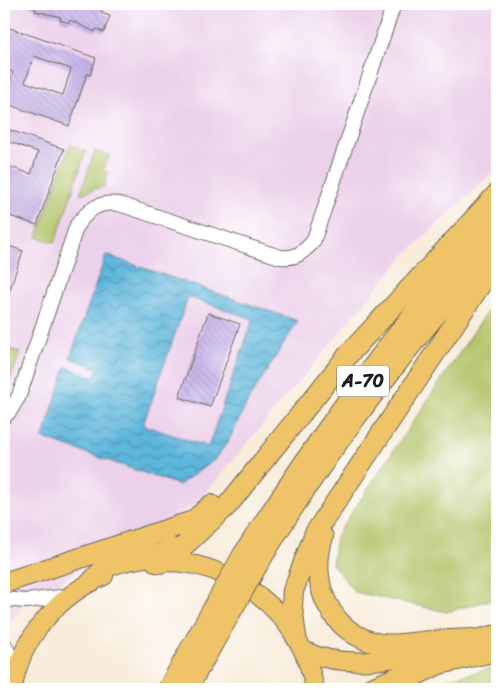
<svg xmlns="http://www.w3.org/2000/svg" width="501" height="693" viewBox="0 0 501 693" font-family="Sriracha,sans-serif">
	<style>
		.built { fill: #ecd1ea }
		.green { fill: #b1c266; stroke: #666f41 }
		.water { fill: url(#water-waves); stroke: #3c697c; fill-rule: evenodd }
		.building { fill: url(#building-back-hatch); fill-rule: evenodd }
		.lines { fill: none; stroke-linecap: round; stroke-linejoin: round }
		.minor-casing { stroke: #69655e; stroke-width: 16 }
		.major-casing { stroke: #69655e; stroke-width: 20 }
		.highway-casing { stroke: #69655e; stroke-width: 22 }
		.minor { stroke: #fff; stroke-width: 14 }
		.major { stroke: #efc469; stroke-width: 18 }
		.highway { stroke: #efc469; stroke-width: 20 }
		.highway-bridge-casing { stroke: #69655e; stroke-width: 22; stroke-linecap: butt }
		.highway-bridge { stroke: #efc469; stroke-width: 20 }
		.labels { text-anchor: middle; stroke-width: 5; stroke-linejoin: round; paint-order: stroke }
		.shield { fill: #fff; stroke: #606060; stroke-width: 1 }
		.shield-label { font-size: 18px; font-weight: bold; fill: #1c1c1c }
	</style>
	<defs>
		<pattern id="water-waves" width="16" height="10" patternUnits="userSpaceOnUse" patternTransform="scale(1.25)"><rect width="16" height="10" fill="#5db6db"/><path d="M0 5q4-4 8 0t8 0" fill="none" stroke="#4c93b1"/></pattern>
		<pattern id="building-back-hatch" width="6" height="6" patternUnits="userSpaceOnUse" patternTransform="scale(1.25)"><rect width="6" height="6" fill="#c2afe5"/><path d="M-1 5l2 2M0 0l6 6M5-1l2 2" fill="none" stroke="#a696c4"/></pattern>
	</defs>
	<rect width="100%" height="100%" fill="#fff"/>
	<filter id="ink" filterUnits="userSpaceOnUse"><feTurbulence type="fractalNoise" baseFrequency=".02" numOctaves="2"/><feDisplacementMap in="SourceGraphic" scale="10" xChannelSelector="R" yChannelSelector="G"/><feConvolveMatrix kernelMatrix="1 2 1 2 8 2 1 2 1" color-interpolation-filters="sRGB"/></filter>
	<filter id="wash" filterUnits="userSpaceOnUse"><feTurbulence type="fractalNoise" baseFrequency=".0096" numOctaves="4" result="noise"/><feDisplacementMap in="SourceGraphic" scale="20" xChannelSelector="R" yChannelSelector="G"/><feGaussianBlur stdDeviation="1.12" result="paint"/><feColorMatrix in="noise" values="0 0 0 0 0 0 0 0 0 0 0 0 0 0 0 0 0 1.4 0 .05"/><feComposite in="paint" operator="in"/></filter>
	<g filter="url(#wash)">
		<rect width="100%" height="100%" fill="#f8ecda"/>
		<!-- built -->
		<path class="built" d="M4,4H497V168L404,256L195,505L26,601L4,632Z"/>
		<!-- green -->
		<path class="green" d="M70,145L86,151L55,243L37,237Z
			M95,151L109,155L103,171L108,173L104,186L80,194Z
			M497,297V598L447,612L355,592L332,564L336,536Z
			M4,347L20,352L8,388L4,386Z
			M497,667V689H405H406Z"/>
		<!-- water -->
		<path class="water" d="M106,255L298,321L249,399L228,442L214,460L179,485L43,438L66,367L94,377L98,368L70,358ZM188,297L253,319L208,447L143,425Z"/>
		<g id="blocks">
			<!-- building -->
			<path class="building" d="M26,4H104L101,13L110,16L104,32L96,29L95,32L70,20L69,23L60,20L61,17L35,11L36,9Z
				M4,26L96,58L90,75L87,74L69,126L10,105L12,99L8,97L9,94L6,93L13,72L4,69ZM34,56L71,69L63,95L25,82Z
				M4,128L64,149L37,225L4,214V165L31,174L38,152L4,140Z
				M4,244L23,251L5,303L4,302Z
				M208,313L240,324L210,407L179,397Z"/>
		</g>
	</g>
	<g filter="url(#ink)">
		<use href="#blocks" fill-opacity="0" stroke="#69655e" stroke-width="1"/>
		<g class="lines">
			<defs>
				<path id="minor" d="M4,417L10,411L19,396L77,225C89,209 99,201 119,204L280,257C296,259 302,253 313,242L394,4
					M4,599L26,601L69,596
					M4,643L17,671"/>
				<path id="major" d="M156,563C216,557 277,597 302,649C309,662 312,676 315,689
					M303,650C360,679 438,646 497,634
					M13,689C19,639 59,595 104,576
					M367,689L404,673L497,652"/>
				<path id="highway" d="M323,537C308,583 330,634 380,644C395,646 408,643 422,642C439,640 456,640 472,639
					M243,555C319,437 401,320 497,217
					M160,563L173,556L227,506L349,354L497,194
					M258,564C326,449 410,343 497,242
					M92,581C96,577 101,570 107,567C127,556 152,560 172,548
					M4,583L193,521L211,505
					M296,637L292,607L293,591L315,533L497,260
					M387,689L437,665"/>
			</defs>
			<!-- minor casing -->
			<use href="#minor" class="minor-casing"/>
			<!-- major casing -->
			<use href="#major" class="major-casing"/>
			<!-- highway casing -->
			<use href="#highway" class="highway-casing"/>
			<!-- minor -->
			<use href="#minor" class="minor"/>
			<!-- major -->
			<use href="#major" class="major"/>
			<!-- highway -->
			<use href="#highway" class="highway"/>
			<defs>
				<path id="highway-bridge" d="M168,689L243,555
					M187,689L258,564"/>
			</defs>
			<!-- highway-bridge casing -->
			<use href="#highway-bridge" class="highway-bridge-casing"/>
			<!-- highway-bridge -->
			<use href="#highway-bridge" class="highway-bridge"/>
		</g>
	</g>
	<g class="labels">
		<!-- shield labels -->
		<rect class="shield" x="337" y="365.5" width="52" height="31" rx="4"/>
		<g class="shield-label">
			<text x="363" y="387">A-70</text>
		</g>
	</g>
	<!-- margin -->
	<rect width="501" height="693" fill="none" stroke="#fff" stroke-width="20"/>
</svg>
